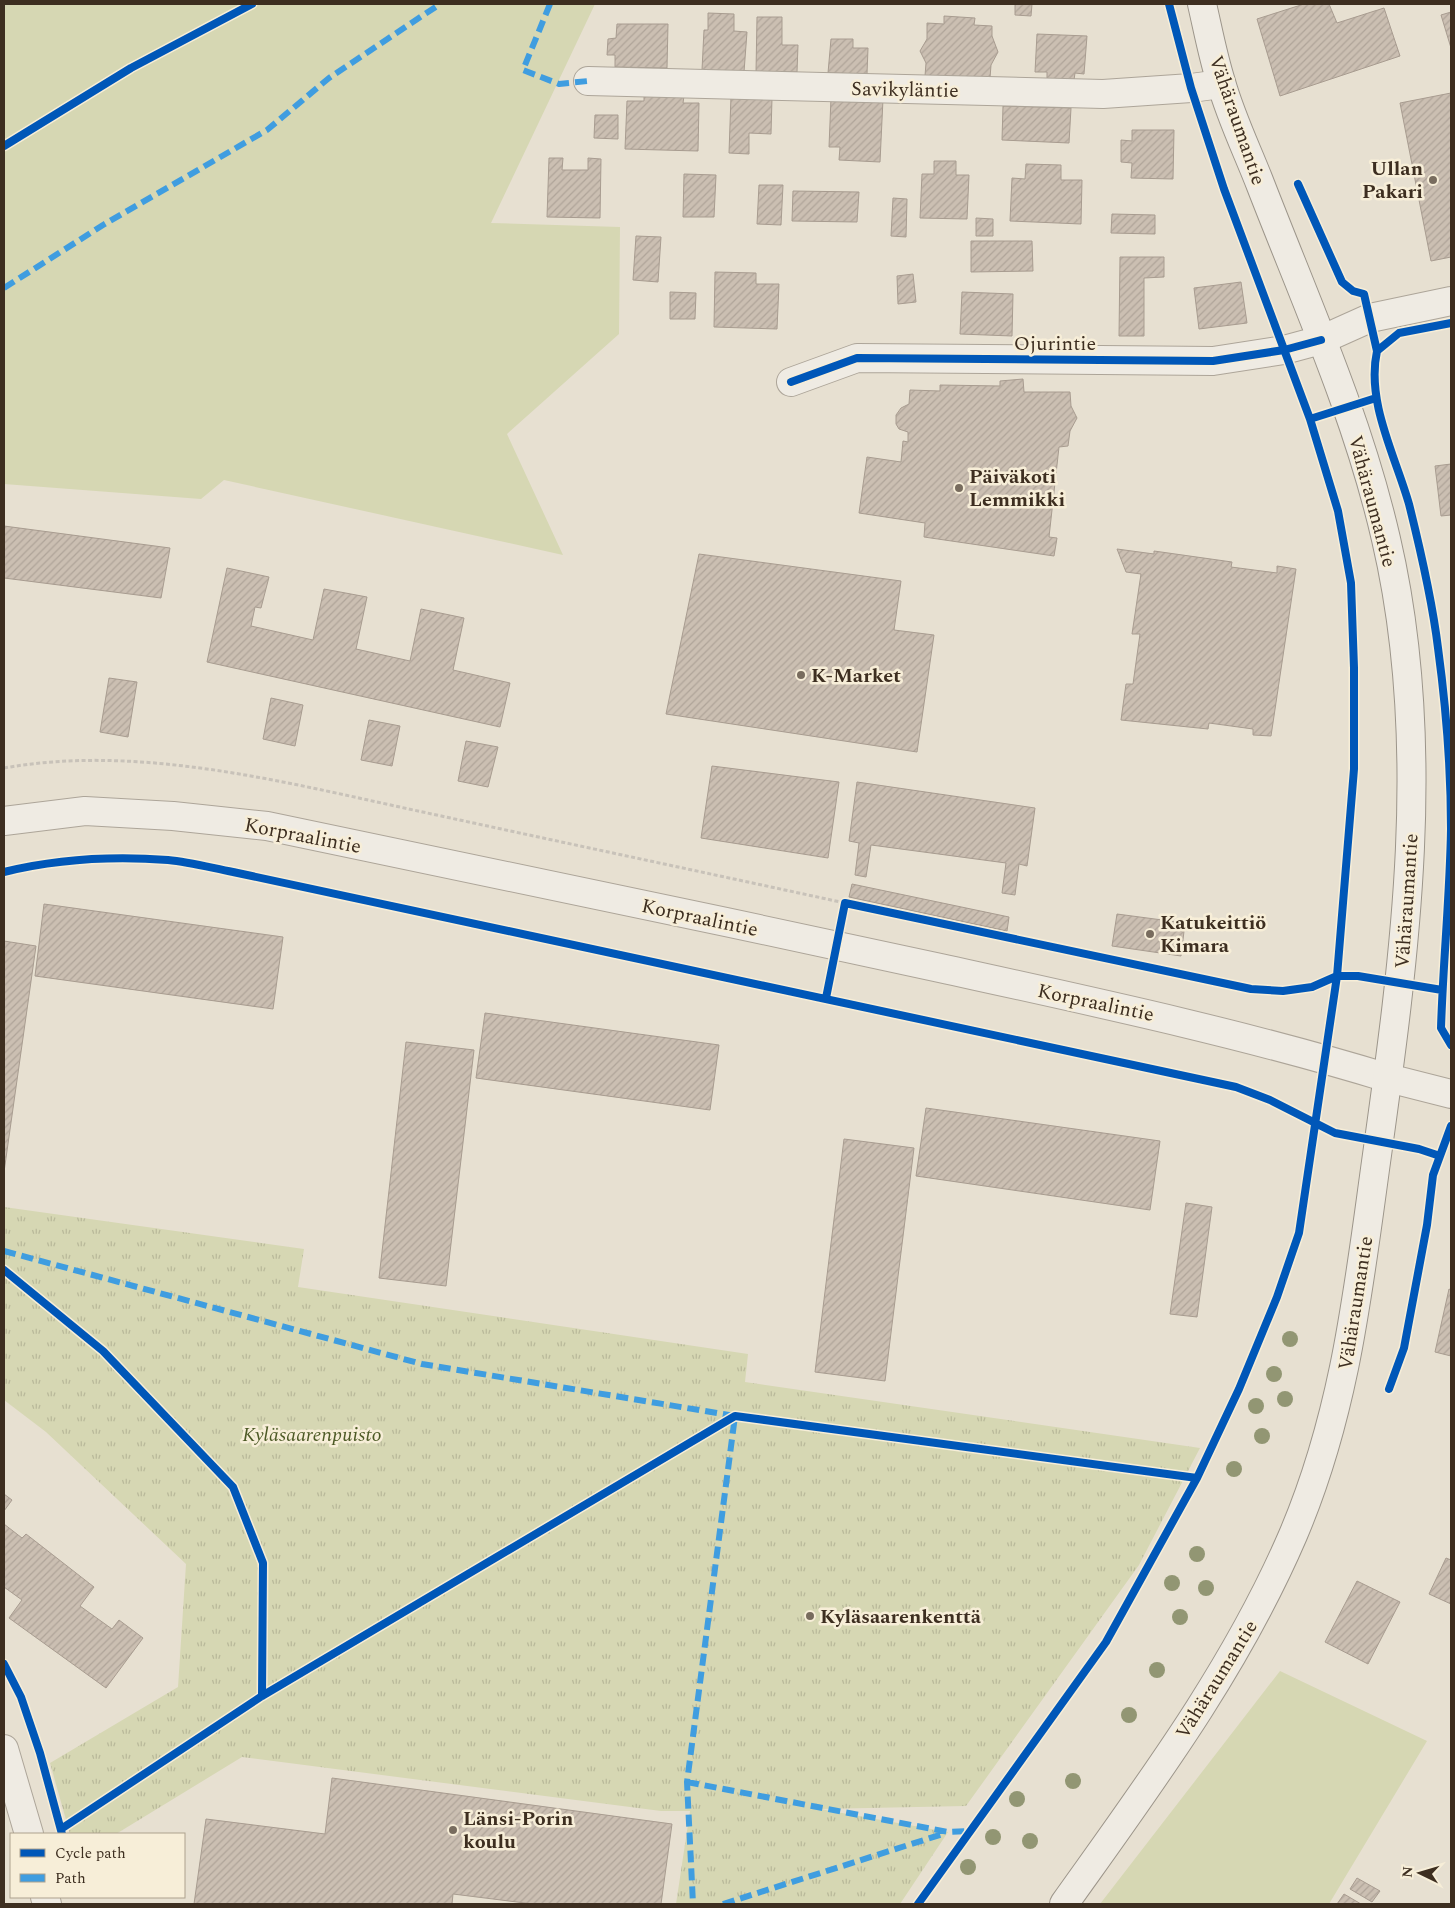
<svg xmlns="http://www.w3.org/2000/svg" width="1455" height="1908" viewBox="0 0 1455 1908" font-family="Spectral,serif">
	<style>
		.grass { fill: #d6d7b3 }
		.park { fill: url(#park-tufts) }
		.building { fill: url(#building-hatch); stroke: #a89c90 }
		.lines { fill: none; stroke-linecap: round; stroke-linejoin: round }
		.minor-casing { stroke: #ada599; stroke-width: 30 }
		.tertiary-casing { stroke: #ada599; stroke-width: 30 }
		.secondary-casing { stroke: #9c958a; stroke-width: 30 }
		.path { stroke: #c8c2b9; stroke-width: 3; stroke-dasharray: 4 2.5; stroke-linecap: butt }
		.minor { stroke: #efebe3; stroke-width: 28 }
		.tertiary { stroke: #efebe3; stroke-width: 28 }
		.secondary { stroke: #efebe3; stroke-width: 28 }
		.quiet { stroke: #3f9de0; stroke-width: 6; stroke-dasharray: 12 6; stroke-linecap: butt }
		.cycleway-casing { stroke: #f7eed8; stroke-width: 11 }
		.cycleway { stroke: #0057b8; stroke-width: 8 }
		.tree { fill: #929673 }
		.poi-dot { fill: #786c5e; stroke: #f7eed8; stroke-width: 2 }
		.labels { text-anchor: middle; stroke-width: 5; stroke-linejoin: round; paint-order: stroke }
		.street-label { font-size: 20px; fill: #3d2e20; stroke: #f7eed8 }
		.poi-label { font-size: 20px; font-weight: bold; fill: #3d2e20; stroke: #f7eed8; text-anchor: start }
		.park-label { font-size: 20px; font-style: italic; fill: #4d5a26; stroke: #f7eed8 }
	</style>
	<defs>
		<pattern id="park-tufts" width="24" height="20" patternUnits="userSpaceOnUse" patternTransform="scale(1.25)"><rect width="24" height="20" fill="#d6d7b3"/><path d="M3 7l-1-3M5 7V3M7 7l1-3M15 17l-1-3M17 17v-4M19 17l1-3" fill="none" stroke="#b9b99a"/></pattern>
		<pattern id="building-hatch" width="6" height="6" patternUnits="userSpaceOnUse" patternTransform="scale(1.25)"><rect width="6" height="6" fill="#cbbfb2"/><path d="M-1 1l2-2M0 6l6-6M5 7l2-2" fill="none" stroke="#afa499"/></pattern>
	</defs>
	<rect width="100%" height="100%" fill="#e7e0d1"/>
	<!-- grass -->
	<path class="grass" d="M4,4H595L491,223L620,227L619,334L507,434L563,555L224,480L201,499L4,484Z
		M1280,1671L1427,1741L1329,1904H1100Z"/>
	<!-- park -->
	<path class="park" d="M4,1207L304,1249L298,1287L748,1354L745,1382L1200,1448L1139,1565L966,1806L820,1809L948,1832L900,1904H676L690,1811H661L242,1757L116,1834H70L50,1763L178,1687L186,1564L46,1432L4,1400Z"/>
	<!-- building -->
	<path class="building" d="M1015,4H1032L1031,16L1015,15Z
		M1304,4H1329L1337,23L1384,8L1400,56L1280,96L1257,19Z
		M1451,12V48L1441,15Z
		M708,13L734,14V31L747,32L744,72L702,70L704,30H708Z
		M944,16L975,18L974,25L992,26V36L998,52L991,65L990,78L925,76L926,63L920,51L927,39V23L944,24Z
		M757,17H782V45H798L797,72H756Z
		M617,24H668L667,68L615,67V55H607L608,39L616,38Z
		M1037,34L1087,36L1084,74L1075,73L1074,80L1047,79V72H1035Z
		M831,39H853V48H868L867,74L828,73Z
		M1451,93V257L1431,261L1400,103Z
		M644,95L684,96L683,103H699L698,151L625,149L627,101H644Z
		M731,96L772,98L771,134L749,133V154L729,153Z
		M831,98L883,99L880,162L839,160L840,147H829Z
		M1003,106L1071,108L1069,143L1002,140Z
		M595,115H618V139L594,138Z
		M1132,130H1174L1173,179L1131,178L1132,163L1121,162V140L1132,141Z
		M549,158H563L562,170H588V158L601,159L600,218L547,217Z
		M934,161H956V175H969L967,219L920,218L922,174H934Z
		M1026,164L1061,165V180H1082L1081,224L1010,221L1012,178L1025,179Z
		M684,174L716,175L714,217H683Z
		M759,185H783L781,225L757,224Z
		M793,191L859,192L857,222L792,221Z
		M893,198L907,199L906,237L891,236Z
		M1112,214L1155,215V234L1111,233Z
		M976,218L993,219V236H976Z
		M636,236L661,237L658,282L633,280Z
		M971,241H1032L1033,271L971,272Z
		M1120,257H1164V277L1144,278V336H1119Z
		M715,272L756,273V284H779L777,329L714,327Z
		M913,274L916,302L898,304L897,276Z
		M1241,282L1247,323L1199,329L1194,288Z
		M670,292L696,293L695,319H670Z
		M962,292L1013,294L1012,336L960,334Z
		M1023,379L1024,392H1070L1071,406L1077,418L1070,431L1068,446L1059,447L1049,537L1057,538L1054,556L924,537L925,523L859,513L867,457L901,462L903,441L908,442V432L899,429L896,424V415L901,408L909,404L910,390L940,391V385L1000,386V381Z
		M1451,464V515L1441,516L1435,466Z
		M4,526L170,548L161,598L4,578Z
		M1117,549L1154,554V551L1232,562L1231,567L1277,573V566L1296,569L1271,736L1253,735V729L1209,723L1208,729L1121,720L1126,684H1133L1140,634H1132L1141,574L1126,572Z
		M699,554L901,581L894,630L934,635L917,752L666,714Z
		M227,568L269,577L261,608L255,607L251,626L313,640L324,589L367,597L356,649L410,661L421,609L464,618L453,670L510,683L500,727L207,662Z
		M109,678L137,682L128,737L100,732Z
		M271,698L303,705L295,746L263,739Z
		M369,720L400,726L392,766L361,760Z
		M466,741L498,747L488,787L458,781Z
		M712,766L839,782L828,858L701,838Z
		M857,782L1035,808L1027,866L1019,864L1015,895L1002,893L1006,863L871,845L866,877L855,875L859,843L849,841Z
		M852,884L1009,917L1007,931L849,897Z
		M44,904L283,937L273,1009L35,976Z
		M1117,914L1185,923L1181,956L1112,946Z
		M4,941L36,946L4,1172Z
		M485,1013L719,1045L710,1110L476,1078Z
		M406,1042L474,1050L446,1286L379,1278Z
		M926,1108L1160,1141L1150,1210L916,1176Z
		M844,1139L914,1148L885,1381L815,1372Z
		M1186,1203L1212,1207L1197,1317L1170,1314Z
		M1449,1289L1451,1290V1356L1435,1352Z
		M4,1494L12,1500L4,1511Z
		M4,1524L22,1538L26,1534L94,1587L80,1606L112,1629L119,1620L143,1638L106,1688L9,1618L22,1600L4,1587Z
		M1446,1558L1451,1560V1604L1429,1594Z
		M1357,1581L1400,1602L1368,1664L1325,1642Z
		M332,1778L672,1824L661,1904H533L453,1894L452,1904H194L206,1819L325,1834Z
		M1357,1878L1380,1891L1372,1902L1350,1889Z
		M1344,1894L1361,1904H1337Z"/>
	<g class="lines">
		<defs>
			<path id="minor" d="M588,81L1103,94L1191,88L1221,84
				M791,382L857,358L1213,361L1284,350L1321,340L1370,318L1451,301
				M1388,1078L1451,1094
				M4,1749L29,1834
				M45,1897L47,1904"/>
			<path id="tertiary" d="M4,821L85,811L173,816L267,826C491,873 716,919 940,968C1090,1001 1241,1033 1388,1078"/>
			<path id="secondary" d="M1064,1904C1148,1786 1235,1670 1293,1535C1345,1413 1358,1292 1376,1162C1405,955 1434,745 1386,539C1358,417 1306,302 1261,186C1248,152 1231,118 1221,82C1213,57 1208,30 1202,4"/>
		</defs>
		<!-- minor casing -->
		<use href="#minor" class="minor-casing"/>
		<!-- tertiary casing -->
		<use href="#tertiary" class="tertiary-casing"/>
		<!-- secondary casing -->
		<use href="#secondary" class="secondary-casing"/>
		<!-- path -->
		<path class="path" d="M4,768C144,743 295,785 432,814C570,844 707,873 845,903"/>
		<!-- minor -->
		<use href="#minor" class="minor"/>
		<!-- tertiary -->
		<use href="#tertiary" class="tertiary"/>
		<!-- secondary -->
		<use href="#secondary" class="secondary"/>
		<!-- quiet -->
		<path class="quiet" d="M550,4L523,70L559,84L588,81
			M4,288L103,225L267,130L329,78L440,4
			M4,1251L422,1364L735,1416L687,1782L693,1904
			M687,1782L948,1832L968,1831
			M723,1904L946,1833"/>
		<defs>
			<path id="cycleway" d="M4,146L131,68L252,4
				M1298,184L1342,282L1353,291L1364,294L1377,351
				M1451,323L1399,333L1377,351C1366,402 1395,455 1409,504C1421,552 1432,599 1438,648C1446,707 1451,769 1451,829C1450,895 1443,962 1441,1028L1451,1045
				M791,382L857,358L1213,361L1284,350L1321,340
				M1310,419L1376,398
				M4,872C57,859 114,856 168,860C190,862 212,868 233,872L1236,1087L1270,1100L1335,1133L1419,1149L1440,1156
				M826,998L845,903L1251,989L1283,991L1312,987L1337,976H1358L1442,990
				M4,1270L103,1351L233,1487L263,1563L262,1696
				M1389,1389L1404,1348L1427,1225L1433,1175L1451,1126
				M4,1664L21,1697L40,1753L62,1834
				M61,1829L262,1696L735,1416L1197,1478
				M918,1904L1106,1642L1197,1478L1239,1389L1277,1297L1299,1233L1337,976L1354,769V668L1351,583L1338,511L1310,419L1224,189L1191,88L1169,4"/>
		</defs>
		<!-- cycleway casing -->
		<use href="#cycleway" class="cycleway-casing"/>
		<!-- cycleway -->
		<use href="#cycleway" class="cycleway"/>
	</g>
	<!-- trees -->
	<g class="tree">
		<circle cx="1290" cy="1339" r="8"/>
		<circle cx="1274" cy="1374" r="8"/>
		<circle cx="1285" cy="1399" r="8"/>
		<circle cx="1256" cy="1406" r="8"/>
		<circle cx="1262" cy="1436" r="8"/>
		<circle cx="1234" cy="1469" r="8"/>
		<circle cx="1197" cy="1554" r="8"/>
		<circle cx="1172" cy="1583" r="8"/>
		<circle cx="1206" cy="1588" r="8"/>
		<circle cx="1180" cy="1617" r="8"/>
		<circle cx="1157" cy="1670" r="8"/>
		<circle cx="1129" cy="1715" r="8"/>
		<circle cx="1073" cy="1781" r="8"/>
		<circle cx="1017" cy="1799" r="8"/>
		<circle cx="993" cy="1837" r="8"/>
		<circle cx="1030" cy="1841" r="8"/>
		<circle cx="968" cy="1867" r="8"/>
	</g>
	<!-- markers -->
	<g class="poi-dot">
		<circle cx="1433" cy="180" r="5"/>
		<circle cx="959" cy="488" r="5"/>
		<circle cx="801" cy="675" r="5"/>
		<circle cx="1150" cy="934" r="5"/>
		<circle cx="810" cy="1616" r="5"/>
		<circle cx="453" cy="1830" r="5"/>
	</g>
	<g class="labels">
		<!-- street labels -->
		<g class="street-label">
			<text transform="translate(905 89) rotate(1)" y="7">Savikyläntie</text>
			<text transform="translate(1238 120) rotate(71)" y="7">Vähäraumantie</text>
			<text x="1055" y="350">Ojurintie</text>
			<text transform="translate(1373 501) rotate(75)" y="7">Vähäraumantie</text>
			<text transform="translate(303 835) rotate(11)" y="7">Korpraalintie</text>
			<text transform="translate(1406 901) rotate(-86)" y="7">Vähäraumantie</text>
			<text transform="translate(700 917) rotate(12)" y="7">Korpraalintie</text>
			<text transform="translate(1096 1002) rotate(12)" y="7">Korpraalintie</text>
			<text transform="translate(1355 1303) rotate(-81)" y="7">Vähäraumantie</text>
			<text transform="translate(1216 1679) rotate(-58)" y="7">Vähäraumantie</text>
		</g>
		<!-- poi labels -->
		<g class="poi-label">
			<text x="1423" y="175" text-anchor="end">Ullan<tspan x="1423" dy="23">Pakari</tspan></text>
			<text x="969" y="483">Päiväkoti<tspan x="969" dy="23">Lemmikki</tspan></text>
			<text x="811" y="682">K-Market</text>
			<text x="1160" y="929">Katukeittiö<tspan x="1160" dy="23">Kimara</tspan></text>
			<text x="820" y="1623">Kyläsaarenkenttä</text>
			<text x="463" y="1825">Länsi-Porin<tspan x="463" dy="23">koulu</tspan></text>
		</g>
		<!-- park labels -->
		<g class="park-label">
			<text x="312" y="1441">Kyläsaarenpuisto</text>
		</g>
	</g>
	<!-- border -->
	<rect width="1455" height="1908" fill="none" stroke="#3d2e20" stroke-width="10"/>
	<!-- legend -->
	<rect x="10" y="1833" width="175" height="65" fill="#f7eed8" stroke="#ada18e"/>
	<rect x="20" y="1849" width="25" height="8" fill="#0057b8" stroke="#ada18e"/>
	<text x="55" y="1858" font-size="15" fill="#3d2e20">Cycle path</text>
	<rect x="20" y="1874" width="25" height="8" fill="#3f9de0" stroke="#ada18e"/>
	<text x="55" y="1883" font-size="15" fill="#3d2e20">Path</text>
	<!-- north arrow -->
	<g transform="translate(1420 1873) rotate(275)" stroke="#f7eed8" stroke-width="4" paint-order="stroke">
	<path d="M0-4L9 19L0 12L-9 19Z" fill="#3d2e20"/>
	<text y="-8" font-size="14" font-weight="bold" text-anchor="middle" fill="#3d2e20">N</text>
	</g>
</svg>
